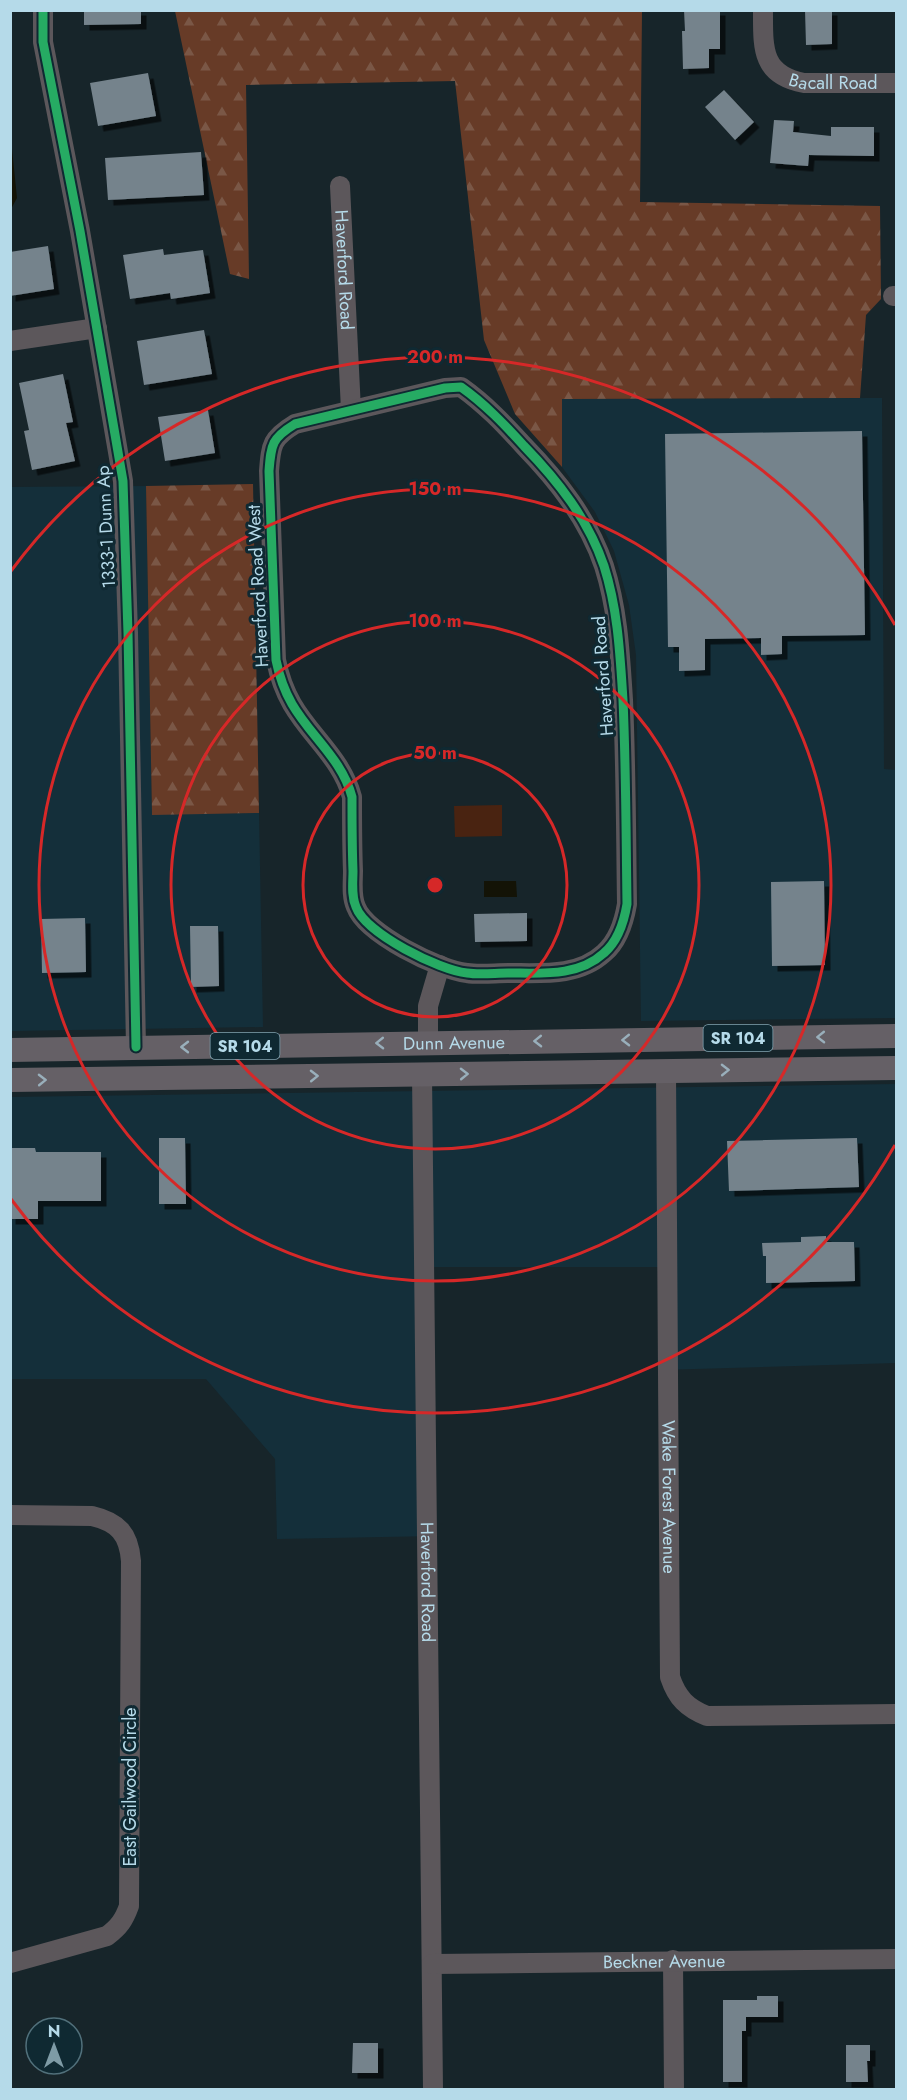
<svg xmlns="http://www.w3.org/2000/svg" width="907" height="2100" viewBox="0 0 907 2100" font-family="Jost,sans-serif">
	<style>
		.built { fill: #142f3a }
		.forest { fill: url(#forest-firs) }
		.park { fill: #492311 }
		.water { fill: #131306 }
		.building { fill: #75838c; filter: url(#shadow) }
		.lines { fill: none; stroke-linecap: round; stroke-linejoin: round }
		.minor { stroke: #5c575b; stroke-width: 20 }
		.major { stroke: #656066; stroke-width: 24 }
		.cycleway-casing { stroke: #0f2932; stroke-width: 13 }
		.cycleway { stroke: #26ab63; stroke-width: 9 }
		.oneway { stroke: #99afbb }
		.ring { fill: none; stroke: #d62828; stroke-width: 3 }
		.labels { text-anchor: middle; stroke-width: 6; stroke-linejoin: round; paint-order: stroke }
		.shield { fill: #0f2932; stroke: #83a5b2; stroke-width: 1.5 }
		.shield-label { font-size: 16px; font-weight: bold; fill: #b5dae9 }
		.street-label { font-size: 18px; fill: #b5dae9; stroke: #0f2932 }
		.centre { fill: #d62828; stroke: #0f2932; stroke-width: 3 }
		.ring-label { font-size: 18px; text-anchor: middle; font-weight: bold; fill: #d62828; stroke: #0f2932; stroke-width: 6; stroke-linejoin: round; paint-order: stroke }
	</style>
	<defs>
		<pattern id="forest-firs" width="22" height="20" patternUnits="userSpaceOnUse" patternTransform="scale(1.5)"><rect width="22" height="20" fill="#673b27"/><path d="M5 1l3.5 6h-7zM16 11l3.5 6h-7z" fill="#7a5746"/></pattern>
		<filter id="shadow"><feDropShadow dx="5.5" dy="5.5" stdDeviation="0" flood-color="#0009"/></filter>
	</defs>
	<rect width="100%" height="100%" fill="#17252a"/>
	<!-- built -->
	<path class="built" d="M882,398L884,769L896,770V1018L641,1021L636,655L629,605L614,551L595,512L562,467L561,399Z
		M146,486L152,814L259,813L263,1027L11,1031L10,487Z
		M896,1084V1363L660,1370L659,1267H432L436,1536L277,1539L275,1459L206,1379H11L10,1097Z"/>
	<!-- forest -->
	<path class="forest" d="M175,11H642L640,202L880,206L881,299L866,315L860,398L562,399V467L515,414L484,340L455,81L246,85L249,279L230,274Z
		M253,484L259,813L152,815L146,486Z"/>
	<!-- park -->
	<path class="park" d="M502,805V836L455,837L454,806Z"/>
	<!-- water -->
	<path class="water" d="M11,139L17,198L11,209H10Z
		M484,881H516L517,897H484Z"/>
	<!-- building -->
	<path class="building" d="M84,10H141V24L84,25Z
		M684,10H720V49H709V68L683,69L682,31H685Z
		M805,10H832V44L806,45Z
		M148,73L156,116L98,126L90,83Z
		M724,90L754,122L735,140L705,107Z
		M774,120L794,121L793,132L831,136V127H874V156L809,155L808,166L770,163Z
		M201,152L204,195L108,200L105,158Z
		M48,246L54,289L10,296V252Z
		M163,249L164,255L203,250L210,293L171,299L170,293L130,299L123,255Z
		M204,330L212,374L144,385L137,341Z
		M63,374L73,422L66,423L75,461L32,470L24,431L29,430L19,383Z
		M208,410L215,453L165,461L158,417Z
		M862,431L865,635L782,636V654L761,655V638L705,639V670L679,671V647H668L665,434Z
		M824,881L825,965L772,966L771,882Z
		M527,913V941L475,942L474,914Z
		M85,918L86,972L42,973L41,919Z
		M190,926H218L219,986L191,987Z
		M159,1138H185L186,1204H159Z
		M857,1138L859,1187L729,1191L727,1141Z
		M10,1148H35L36,1152H101V1201H38V1219H10Z
		M826,1236V1242H854L855,1281L766,1283V1256H763L762,1243L801,1242V1237Z
		M757,1996H778V2017H746V2031H742V2082H723V2000H757Z
		M353,2043H378V2073H352Z
		M846,2045H870V2061H867L868,2082H846Z"/>
	<g class="lines">
		<!-- minor -->
		<g class="minor">
			<path d="M43,10V42L80,231L123,481L128,633L136,1047"/>
			<path id="s1" d="M763,10C763,48 761,75 804,83H896"/>
			<path id="s2" d="M340,186L351,410"/>
			<path d="M893,296H896"/>
			<path d="M10,341L97,328"/>
			<path d="M461,387C485,404 504,424 524,446C558,481 588,519 604,566C618,610 620,654 623,700C626,768 626,836 627,904C624,922 618,941 604,953C578,977 541,973 508,973C495,973 480,975 467,973C439,970 366,934 356,907C351,896 353,882 353,871C352,846 352,822 352,797C342,759 311,737 292,704C284,690 279,675 276,660L269,471C271,444 272,438 295,424L445,388Z"/>
			<path d="M428,1042V1006L440,965"/>
			<path id="s3" d="M666,1071L670,1677C677,1698 687,1708 707,1716L896,1714"/>
			<path id="s4" d="M422,1074L433,2090"/>
			<path d="M10,1515L92,1516C118,1522 129,1534 131,1561L129,1906C124,1920 119,1927 107,1936L10,1963"/>
			<path d="M673,1960L674,2090"/>
			<path id="s5" d="M432,1964L896,1959"/>
		</g>
		<!-- major -->
		<g class="major">
			<path id="s6" d="M10,1050L896,1036"/>
			<path d="M10,1080L896,1068"/>
		</g>
		<defs>
			<path id="cycleway" d="M43,10V42L80,231L123,481L128,633L136,1047
				M461,387C485,404 504,424 524,446C558,481 588,519 604,566C618,610 620,654 623,700C626,768 626,836 627,904C624,922 618,941 604,953C578,977 541,973 508,973C495,973 480,975 467,973C439,970 366,934 356,907C351,896 353,882 353,871C352,846 352,822 352,797C342,759 311,737 292,704C284,690 279,675 276,660L269,471C271,444 272,438 295,424L445,388Z"/>
		</defs>
		<!-- cycleway casing -->
		<use href="#cycleway" class="cycleway-casing"/>
		<!-- cycleway -->
		<use href="#cycleway" class="cycleway"/>
	</g>
	<!-- one-way arrows -->
	<defs><path id="oneway-chevron" d="M-2-3.5L2.5 0L-2 3.5" fill="none" stroke-width="1.6" stroke-linecap="round" stroke-linejoin="round" transform="scale(1.5)"/></defs>
	<g class="oneway">
		<use href="#oneway-chevron" transform="translate(821 1037) rotate(179)"/>
		<use href="#oneway-chevron" transform="translate(626 1040) rotate(179)"/>
		<use href="#oneway-chevron" transform="translate(538 1041) rotate(179)"/>
		<use href="#oneway-chevron" transform="translate(380 1043) rotate(179)"/>
		<use href="#oneway-chevron" transform="translate(185 1047) rotate(180)"/>
		<use href="#oneway-chevron" transform="translate(725 1070) rotate(-1)"/>
		<use href="#oneway-chevron" transform="translate(464 1074) rotate(-1)"/>
		<use href="#oneway-chevron" transform="translate(314 1076) rotate(-1)"/>
		<use href="#oneway-chevron" transform="translate(42 1080) rotate(-1)"/>
	</g>
	<!-- distance rings -->
	<g class="ring">
		<circle cx="435" cy="885" r="132"/>
		<circle cx="435" cy="885" r="264"/>
		<circle cx="435" cy="885" r="396"/>
		<path d="M895 1145A528 528 0 0 1 11 1199M11 571A528 528 0 0 1 895 625"/>
	</g>
	<g class="labels">
		<!-- shield labels -->
		<g class="shield">
			<rect x="703.5" y="1025" width="69" height="26" rx="4.5"/>
			<rect x="210.5" y="1033" width="69" height="26" rx="4.5"/>
		</g>
		<g class="shield-label">
			<text x="738" y="1044">SR 104</text>
			<text x="245" y="1052">SR 104</text>
		</g>
		<!-- street labels -->
		<g class="street-label">
			<text dy="6" stroke="none"><textPath href="#s1" startOffset="124">Bacall Road</textPath></text>
			<text dy="6" stroke="none"><textPath href="#s2" startOffset="84">Haverford Road</textPath></text>
			<text transform="translate(106 527) rotate(-93)" y="6">1333-1 Dunn Ap</text>
			<text transform="translate(258 586) rotate(-93)" y="6">Haverford Road West</text>
			<text transform="translate(603 676) rotate(-94)" y="6">Haverford Road</text>
			<text dy="6" stroke="none"><textPath href="#s6" startOffset="444">Dunn Avenue</textPath></text>
			<text dy="6" stroke="none"><textPath href="#s3" startOffset="426">Wake Forest Avenue</textPath></text>
			<text dy="6" stroke="none"><textPath href="#s4" startOffset="508">Haverford Road</textPath></text>
			<text transform="translate(130 1787) rotate(-90)" y="6">East Gailwood Circle</text>
			<text dy="6" stroke="none"><textPath href="#s5" startOffset="232">Beckner Avenue</textPath></text>
		</g>
	</g>
	<circle cx="435" cy="885" r="9" class="centre"/>
	<g class="ring-label">
		<text x="435" y="363">200 m</text>
		<text x="435" y="495">150 m</text>
		<text x="435" y="627">100 m</text>
		<text x="435" y="759">50 m</text>
	</g>
	<!-- border -->
	<rect width="907" height="2100" fill="none" stroke="#b5dae9" stroke-width="24"/>
	<!-- north arrow -->
	<g transform="translate(54 2046)"><circle r="28" fill="#0f2932" stroke="#51707b" stroke-width="1.5"/>
	<path d="M0-4.5L10 22L0 15L-10 22Z" fill="#7e9ba6"/>
	<text y="-9" font-size="16" font-weight="bold" text-anchor="middle" fill="#b5dae9">N</text>
	</g>
</svg>
